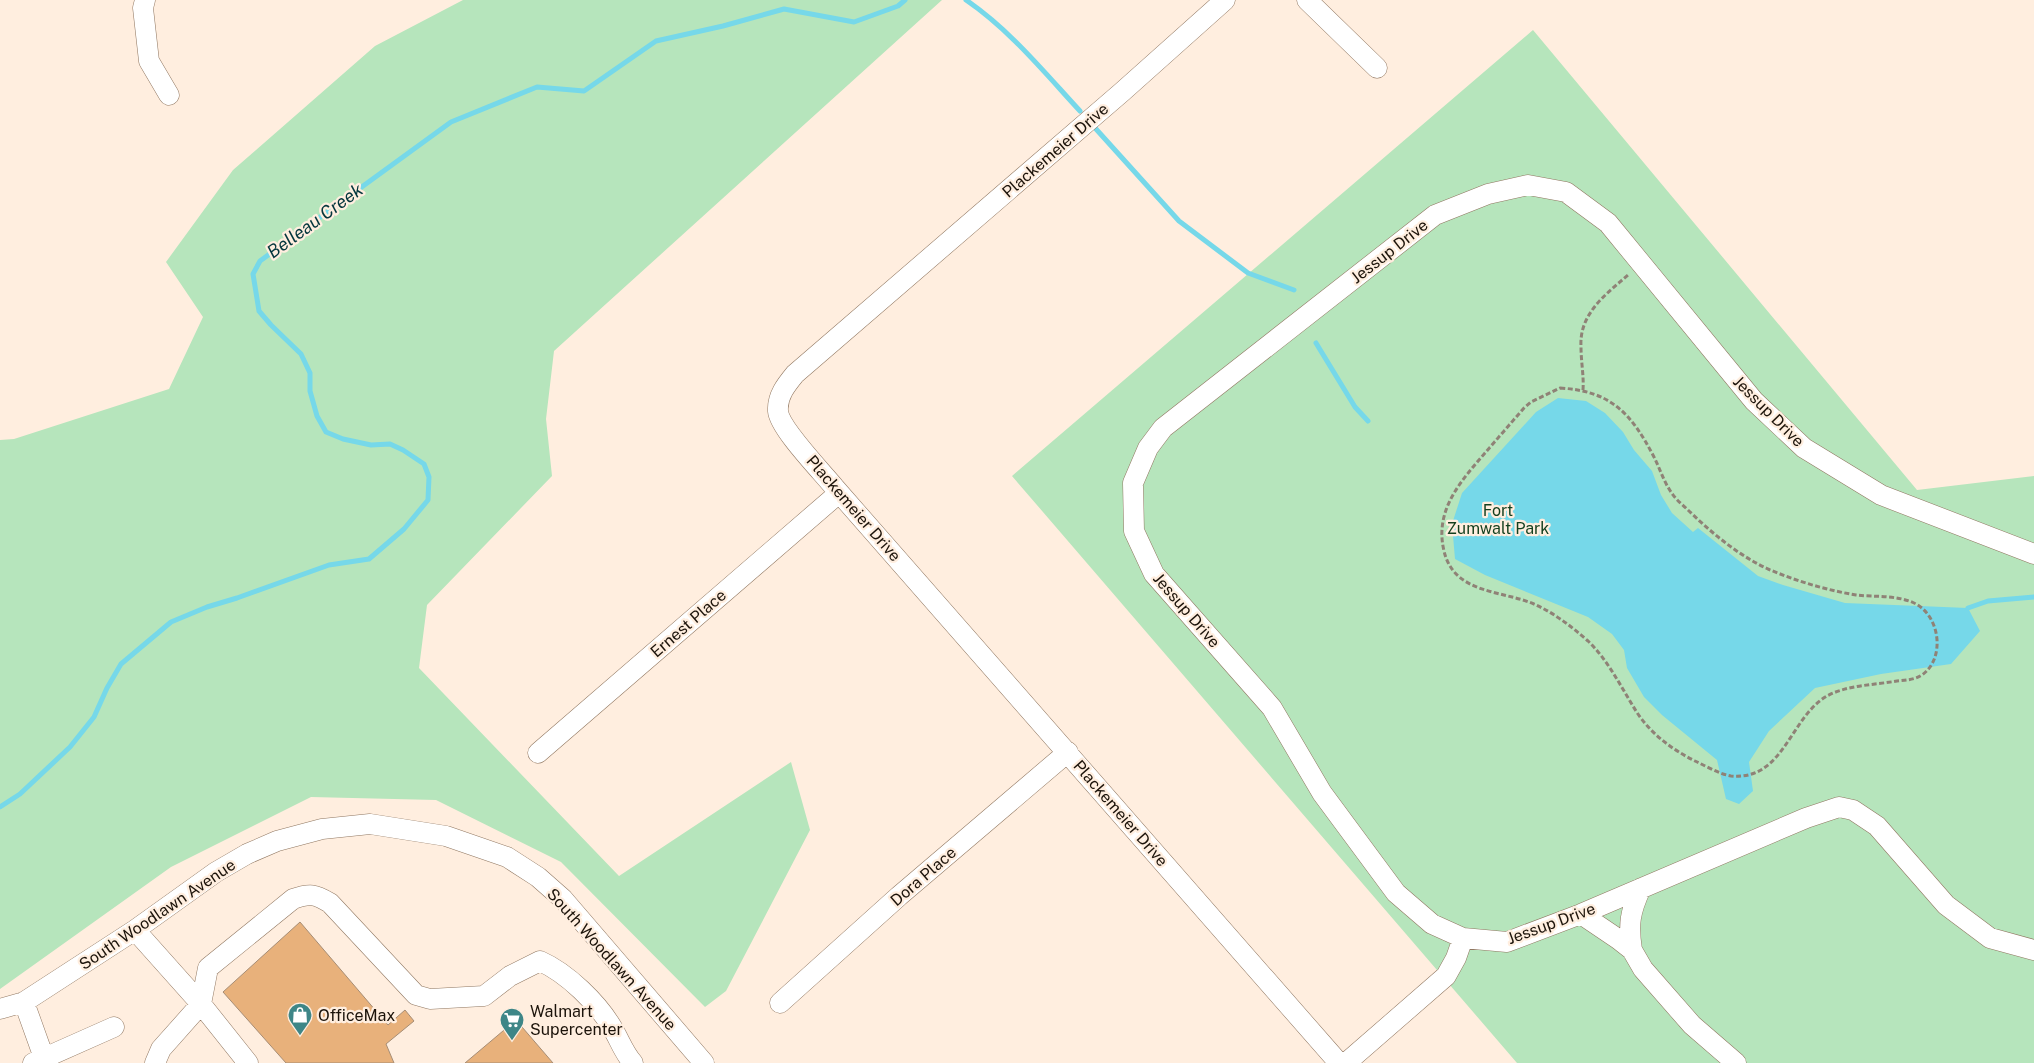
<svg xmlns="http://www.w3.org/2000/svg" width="2034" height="1063" viewBox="0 0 2034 1063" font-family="'Public Sans',sans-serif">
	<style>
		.green { fill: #b6e5bc }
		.water { fill: #76d8e9 }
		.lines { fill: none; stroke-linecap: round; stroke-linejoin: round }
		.stream { stroke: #76d8e9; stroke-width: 5 }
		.building { fill: #e8b17b; stroke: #a68d75 }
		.minor-casing { stroke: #907761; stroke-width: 21 }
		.path { stroke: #8f8276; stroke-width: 3; stroke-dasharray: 5 2.5; stroke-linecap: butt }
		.minor { stroke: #fff; stroke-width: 20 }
		.labels { text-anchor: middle; stroke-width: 4.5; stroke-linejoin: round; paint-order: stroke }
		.street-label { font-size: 16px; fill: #1c130a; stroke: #ffeedf }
		.park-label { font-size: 16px; fill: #133f1e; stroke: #ffeedf }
		.poi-label { font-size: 16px; fill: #1c130a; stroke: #ffeedf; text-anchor: start }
		.water-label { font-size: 18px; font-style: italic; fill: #04363d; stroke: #ffeedf }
	</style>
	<rect width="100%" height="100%" fill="#ffeedf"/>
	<!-- green -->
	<path class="green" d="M463,0H942L554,351L546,419L552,476L427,605L419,668L619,876L791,762L810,830L726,991L705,1007L561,862L436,800L311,797L171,867L0,989V440L14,439L169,389L203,317L166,262L233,170L375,46Z
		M1533,30L1917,490L2034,476V1063H1517L1012,476Z"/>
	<!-- water -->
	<path class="water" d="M1558,398L1586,401L1605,413L1623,432L1634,450L1652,471L1661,495L1672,513L1693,532L1698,528L1758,576L1783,585L1845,603L1968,608L1980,631L1951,664L1881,674L1815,688L1769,731L1749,762L1753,791L1739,804L1726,799L1717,760L1662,715L1644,697L1627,668L1624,650L1612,634L1588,617L1485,575L1455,559L1452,524L1462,493L1536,412Z"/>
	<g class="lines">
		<!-- stream -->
		<path class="stream" d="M966,0C1010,30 1044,72 1080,111
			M1096,129L1179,221L1248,273L1294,290
			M1316,343L1355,407L1368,421
			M1968,608L1988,601L2034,597
			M0,807L20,794L70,747L94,717L107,688L121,664L171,622L207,607L237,598L329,565L369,559L404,529L428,500L429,477L424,464L403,450L390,444L371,445L343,439L326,432L317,416L310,391V373L301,354L271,325L259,311L253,274L260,261L451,122L537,87L584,91L656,41L723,26L784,9L854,22L898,6L905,0"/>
	</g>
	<!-- building -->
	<path class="building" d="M300,922L388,1025L405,1010L414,1021L386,1044L394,1063H286L223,992Z
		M516,1020L553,1063H465Z"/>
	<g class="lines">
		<defs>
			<path id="minor" d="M145,0L143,8L149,61L169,95
				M1225,0L1122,92L795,374C786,385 777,396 778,411C779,428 823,473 835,488L1339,1063
				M1307,0L1377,68
				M2034,554L1881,495L1804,448L1754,401L1608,223L1566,192L1528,185L1488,194L1435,215L1163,428L1148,448L1133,483L1134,531L1154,574L1272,708L1322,793L1396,893L1432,924L1463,938L1507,942L1581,914L1806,818L1839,807L1853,810L1877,826L1946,905L1990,938L2034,950
				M538,753L839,493
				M1581,914L1618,939L1632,950L1643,969L1692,1025L1736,1063
				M135,930L201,1004L248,1063
				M1632,950C1628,924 1630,912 1641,888
				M24,1002L44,1058
				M780,1003L899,896L1068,752
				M0,1009L24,1002L135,930L216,872L247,854L277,841L322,829L370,824L446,836L507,857L538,877L563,899L704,1063
				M33,1063L114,1027
				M155,1063L161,1049L201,1004L208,968L293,899C310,893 315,894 330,903L416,995L430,999L484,996L510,976L540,961C567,973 598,1003 613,1029C620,1041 624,1053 633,1063
				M1346,1063L1446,976L1456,958L1463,938"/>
		</defs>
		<!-- minor casing -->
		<use href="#minor" class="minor-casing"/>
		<!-- path -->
		<path class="path" d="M1560,388C1611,391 1631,413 1654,457C1660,469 1664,482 1671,492C1676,500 1683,505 1689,511C1713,534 1738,555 1768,569C1796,581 1826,590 1856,595C1874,597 1897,595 1914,603C1940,615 1946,658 1922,675C1914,680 1906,680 1897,681C1874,685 1847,685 1827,696C1790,717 1784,781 1731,776C1719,774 1706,766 1695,761C1671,749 1650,733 1636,711C1621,687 1608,660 1588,641C1571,626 1554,613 1534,604C1501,590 1454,594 1444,551C1434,510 1461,481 1485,453C1498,438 1511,423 1524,408L1531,402Z
			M1583,390C1584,376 1581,362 1581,347C1579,314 1605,295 1628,275"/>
		<!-- minor -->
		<use href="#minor" class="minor"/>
	</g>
	<!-- icons -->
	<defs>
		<symbol id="shop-pin" viewBox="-11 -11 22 30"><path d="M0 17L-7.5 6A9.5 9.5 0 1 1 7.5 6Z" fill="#3e8687" stroke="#ffeedf"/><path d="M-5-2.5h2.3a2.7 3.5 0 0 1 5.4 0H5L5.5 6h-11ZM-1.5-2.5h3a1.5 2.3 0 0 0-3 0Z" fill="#fff"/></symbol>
		<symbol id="supermarket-pin" viewBox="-11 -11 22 30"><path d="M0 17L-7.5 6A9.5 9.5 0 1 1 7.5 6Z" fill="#3e8687" stroke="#ffeedf"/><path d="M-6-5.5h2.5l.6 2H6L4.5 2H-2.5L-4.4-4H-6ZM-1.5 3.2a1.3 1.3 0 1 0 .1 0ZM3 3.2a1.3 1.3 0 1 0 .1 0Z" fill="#fff"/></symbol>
	</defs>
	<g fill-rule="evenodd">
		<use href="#shop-pin" x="286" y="1001" width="28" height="38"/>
		<use href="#supermarket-pin" x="498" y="1006" width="28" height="38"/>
	</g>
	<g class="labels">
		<!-- street labels -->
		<g class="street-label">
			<text transform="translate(1055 150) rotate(-41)" y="6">Plackemeier Drive</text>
			<text transform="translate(1389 251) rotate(-38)" y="6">Jessup Drive</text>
			<text transform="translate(1769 411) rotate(45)" y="6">Jessup Drive</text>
			<text transform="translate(854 508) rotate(49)" y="6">Plackemeier Drive</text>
			<text transform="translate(1187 610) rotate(49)" y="6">Jessup Drive</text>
			<text transform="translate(688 623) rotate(-41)" y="6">Ernest Place</text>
			<text transform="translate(1121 813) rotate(49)" y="6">Plackemeier Drive</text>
			<text transform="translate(923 876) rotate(-41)" y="6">Dora Place</text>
			<text transform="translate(157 914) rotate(-34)" y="6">South Woodlawn Avenue</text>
			<text transform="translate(1551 923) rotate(-20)" y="6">Jessup Drive</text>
			<text transform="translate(612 959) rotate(48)" y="6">South Woodlawn Avenue</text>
		</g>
		<!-- park labels -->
		<g class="park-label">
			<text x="1498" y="516">Fort<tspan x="1498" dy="18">Zumwalt Park</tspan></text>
		</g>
		<!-- poi labels -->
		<g class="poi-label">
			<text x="530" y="1017">Walmart<tspan x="530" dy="18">Supercenter</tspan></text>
			<text x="318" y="1021">OfficeMax</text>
		</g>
		<!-- water labels -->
		<g class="water-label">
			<text transform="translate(315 221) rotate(-36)" y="6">Belleau Creek</text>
		</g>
	</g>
</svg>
